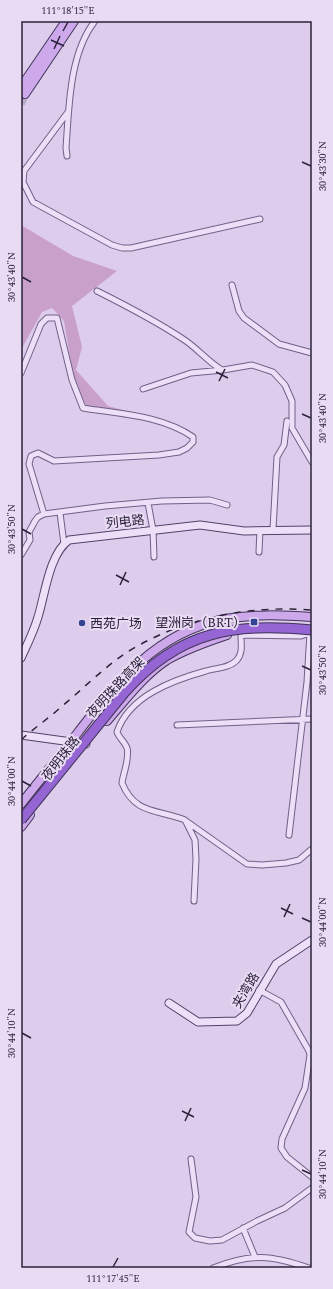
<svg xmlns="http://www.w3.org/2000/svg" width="333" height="1289" viewBox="0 0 333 1289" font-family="Spectral,'Noto Sans SC',serif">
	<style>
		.green { fill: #c9a0ca }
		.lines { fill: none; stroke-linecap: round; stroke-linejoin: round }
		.primary-tunnel { stroke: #baaac8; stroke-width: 8; stroke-dasharray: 8 4; stroke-linecap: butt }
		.street-casing { stroke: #706188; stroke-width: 7 }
		.secondary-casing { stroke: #52436a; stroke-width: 9 }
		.primary-casing { stroke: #403457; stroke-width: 10 }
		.street { stroke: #eddff7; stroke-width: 5 }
		.secondary { stroke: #eddff7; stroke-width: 7 }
		.primary { stroke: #cda8eb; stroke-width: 8 }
		.rail { stroke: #2b233a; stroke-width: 1.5; stroke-dasharray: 7 7; stroke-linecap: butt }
		.highway-bridge-casing { stroke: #403457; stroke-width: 11; stroke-linecap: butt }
		.highway-bridge { stroke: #9465d3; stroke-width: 9 }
		.ticks { fill: none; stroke: #2b233a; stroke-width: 1.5 }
		.poi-dot { fill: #354293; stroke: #e9dbf4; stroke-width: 1.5 }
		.labels { text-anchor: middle; stroke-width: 4; stroke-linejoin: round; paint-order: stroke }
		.street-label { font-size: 13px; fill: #2b233a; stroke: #e9dbf4 }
		.poi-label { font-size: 13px; fill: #2b233a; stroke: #e9dbf4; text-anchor: end }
		.neatline { fill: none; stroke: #2b233a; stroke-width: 1.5 }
		.ticks-label { font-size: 10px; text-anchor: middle; fill: #2b233a }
	</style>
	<rect width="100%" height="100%" fill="#deccec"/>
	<!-- green -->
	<path class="green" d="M21,225L73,256L117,271L72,306L82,347L76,370L108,406L142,415L140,420L89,411L74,382L64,321L52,308L42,312L21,350Z"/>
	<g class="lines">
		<!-- primary-tunnel -->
		<path class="primary-tunnel" d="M21,104L25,94"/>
		<defs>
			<path id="street" d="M68,112L24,171L23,182L33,202L112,245L122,248H131L260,219
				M67,156L66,148C69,108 69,54 95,21
				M232,285L239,311L244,318L279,344L312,353
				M97,291C127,306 158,322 186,341C199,350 208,362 222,370
				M21,373L41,324L47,318H57L72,380L83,408C119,414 161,415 193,437V442L187,448L179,452L159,455L54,461L38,453L31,456L29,464L44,514
				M143,389L191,373L223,370L252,365L273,372L285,385L292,401V428L312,462
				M148,503L153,530L154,557
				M60,513L64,544
				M273,529L277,457L284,445L287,421
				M259,552L260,530
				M21,555L30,540L29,532L35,521L38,517L44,514L105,506L162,501L210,500L227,505
				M177,725L312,719
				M186,821L247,864L262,865L286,863L299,860L312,849
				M194,901L196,859L195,840L185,820C158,809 135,815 122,783C123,774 130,758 127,748C125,742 119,738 117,732C129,696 173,680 206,671C216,668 230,668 237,660C243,653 241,644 241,636L246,635L301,636L310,633L307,682L289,835
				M259,990L281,1002L309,1051L310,1055L305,1088L282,1139L281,1148L287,1157L312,1177
				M191,1159L196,1197L189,1232L195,1238L210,1241L222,1240L257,1221L285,1208L312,1188
				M243,1228L255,1257
				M213,1268C252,1253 271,1255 309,1268"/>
			<path id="secondary" d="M21,658C27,645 34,631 38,617C45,595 49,554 69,540L200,525L244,531L312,530
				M21,735L86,744
				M169,1003L198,1022L237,1021L247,1013L276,964L312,940"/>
			<path id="primary" d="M21,87L66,21
				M25,94L74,21
				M107,721C125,700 144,675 167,660C186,649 206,642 227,635
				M21,804C39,781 58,758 76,735C116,683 156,632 225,619C254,614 282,615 312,617
				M21,827L30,815"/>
		</defs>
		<!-- street casing -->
		<use href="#street" class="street-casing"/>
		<!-- secondary casing -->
		<use href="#secondary" class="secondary-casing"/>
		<!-- primary casing -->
		<use href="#primary" class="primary-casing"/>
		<!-- street -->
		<use href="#street" class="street"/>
		<!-- secondary -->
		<use href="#secondary" class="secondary"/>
		<!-- primary -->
		<use href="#primary" class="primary"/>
		<!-- rail -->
		<path class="rail" d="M21,740C34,728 48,719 61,707C83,689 104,667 129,651C183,618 249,605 312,610"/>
		<defs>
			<path id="highway-bridge" d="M21,820L125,692C180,630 234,623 312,630"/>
		</defs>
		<!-- highway-bridge casing -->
		<use href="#highway-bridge" class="highway-bridge-casing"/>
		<!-- highway-bridge -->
		<use href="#highway-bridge" class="highway-bridge"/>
	</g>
	<!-- ticks -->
	<path class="ticks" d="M63,31L68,22M51,40L64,46M54,49L60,36M302,162L311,166M22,277L31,282M216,372L228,378M219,381L225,369M302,414L311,418M22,529L31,534M116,575L129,582M120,585L126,572M302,666L311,670M22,781L31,786M281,908L293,914M284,917L290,904M302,918L311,922M22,1033L31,1038M182,1111L194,1117M185,1121L191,1108M302,1170L311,1174M113,1267L118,1258"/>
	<!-- markers -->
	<g class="poi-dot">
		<rect x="250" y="618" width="8" height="8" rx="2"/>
		<circle cx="82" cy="623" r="4"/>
	</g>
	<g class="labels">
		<!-- street labels -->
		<g class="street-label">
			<text transform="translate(125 521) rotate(-6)" y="5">列电路</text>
			<text transform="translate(115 687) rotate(-47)" y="5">夜明珠路高架</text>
			<text transform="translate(60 758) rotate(-52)" y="5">夜明珠路</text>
			<text transform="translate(245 990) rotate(-59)" y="5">夹湾路</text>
		</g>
		<!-- poi labels -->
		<g class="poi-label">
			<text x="246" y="627">望洲岗（BRT）</text>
			<text x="90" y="628" text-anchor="start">西苑广场</text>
		</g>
	</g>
	<!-- border -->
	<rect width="333" height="1289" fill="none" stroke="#e9dbf4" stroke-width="44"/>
	<rect x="22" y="22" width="289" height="1245" class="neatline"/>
	<g class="ticks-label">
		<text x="68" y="14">111°18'15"E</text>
		<text transform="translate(322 166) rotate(-90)" y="4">30°43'30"N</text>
		<text transform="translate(11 277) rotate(-90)" y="4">30°43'40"N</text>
		<text transform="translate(322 418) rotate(-90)" y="4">30°43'40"N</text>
		<text transform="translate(11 529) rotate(-90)" y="4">30°43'50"N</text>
		<text transform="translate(322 670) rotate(-90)" y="4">30°43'50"N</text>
		<text transform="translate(11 781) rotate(-90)" y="4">30°44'00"N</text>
		<text transform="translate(322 922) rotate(-90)" y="4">30°44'00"N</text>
		<text transform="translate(11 1033) rotate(-90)" y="4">30°44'10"N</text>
		<text transform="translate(322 1174) rotate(-90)" y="4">30°44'10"N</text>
		<text x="113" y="1282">111°17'45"E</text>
	</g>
</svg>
